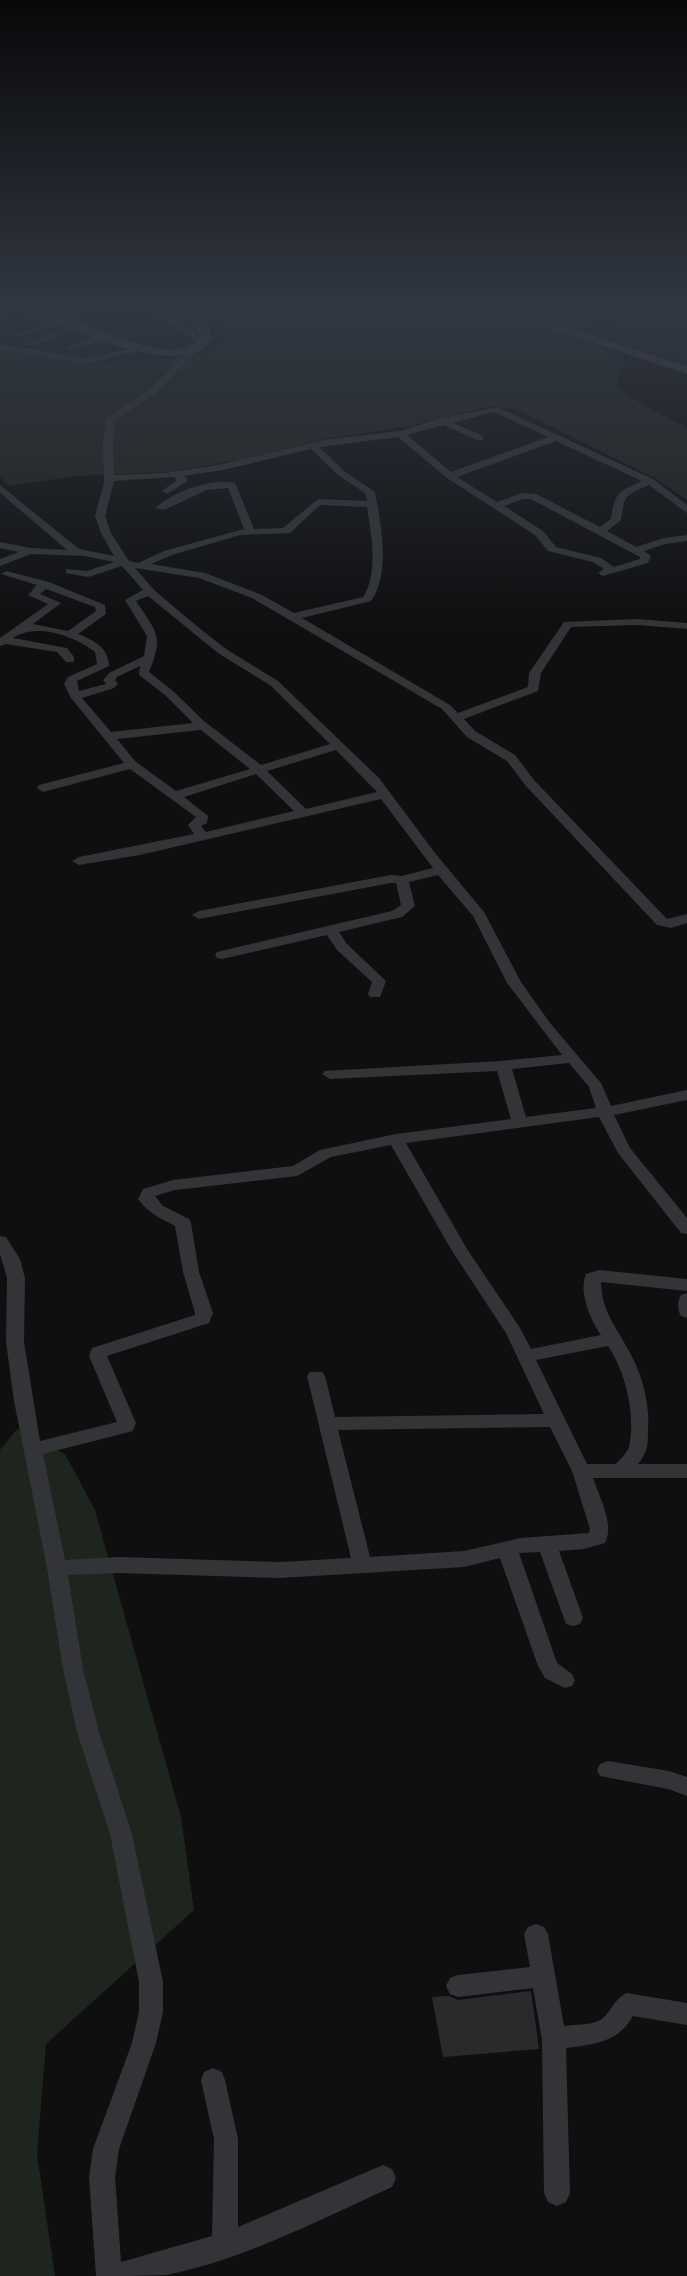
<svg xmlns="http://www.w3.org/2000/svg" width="687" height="2276" viewBox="0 0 687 2276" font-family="Signika,sans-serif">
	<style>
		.green { fill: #1e241e }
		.building { fill: #2a2a2c }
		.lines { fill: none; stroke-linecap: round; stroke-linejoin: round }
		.street { fill: #323437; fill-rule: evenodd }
		.secondary { fill: #3e4245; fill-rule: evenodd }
	</style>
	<rect width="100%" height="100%" fill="#0f0f10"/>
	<!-- green -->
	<path class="green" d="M194,307H644L617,311L582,334L586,340L624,360L618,376V388L633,399L687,428V500L660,481L518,410L490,406L411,426L320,440L246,459L169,472L77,476L9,486L0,477V350L90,364L185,357L207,352L221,344L226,331L207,310H199Z
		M653,307H687V364L608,337L597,331L628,312Z
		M17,1429L65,1454L95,1510L181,1817L194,1910L46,2044L37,2154L55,2276H0V1450Z"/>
	<!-- building -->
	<path class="building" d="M531,1991L539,2049L443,2057L432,1997L449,1996L458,2000Z"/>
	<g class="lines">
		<!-- street -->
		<path class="street" d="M9,307H21L0,315V310Z
			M143,307C166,307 191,328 206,343L199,345L175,326Z
			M60,319H63V323L15,337L11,335Z
			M75,325L82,327L31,346L24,344Z
			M105,333L109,336L108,338L70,350L66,347Z
			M0,344L86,358L147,345L151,348L86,364L0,350Z
			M193,346L200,348L156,393L115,420L113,440L114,475L165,473L223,464L324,440L400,431L442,418L497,407L653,479L687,505V513L649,485C626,495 624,495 621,520L607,531L636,547L664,538L687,535V541L665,544L644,551L651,556L648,563L603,576L598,573L604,569L593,562L548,551L535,535L447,478L398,437L319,447L344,471L375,492C381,525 391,572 371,601L302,618L450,705L458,713L528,687L529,673L564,622L637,619L687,623V629L637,625L571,627L541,673L538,691L464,719L475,731L515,755L534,780L667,919L687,914V923L671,928L657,925L526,786L507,761L467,737L442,709L252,598L199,578L135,568L155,591L198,627L226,649L278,681L379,778L435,853L484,912L521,982L550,1023L601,1083L611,1106L687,1090V1100L614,1115L630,1148L687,1218V1234L681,1233L618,1153L599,1117L406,1143L467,1249L520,1328L531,1349L601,1335C591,1321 578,1291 586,1274L599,1270L687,1279V1291L601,1282C602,1313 616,1326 629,1351C642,1374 650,1403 648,1429C648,1444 648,1452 638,1464H687V1478H593C599,1497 615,1524 605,1543L584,1549L559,1551L583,1618L580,1624L573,1626L566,1624L540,1552L519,1553L557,1663L572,1674L575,1680L572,1686L565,1688L545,1678L538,1666L500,1558L464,1567L280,1578L118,1573L68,1575L83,1669L99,1732L132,1834L163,1982V2012L156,2043L119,2149L115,2177L121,2262L212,2236L214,2139L201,2080L204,2072L213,2068L222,2072L225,2080L238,2139V2227L383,2165L392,2169L396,2178L392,2187C319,2220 245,2259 166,2275C144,2276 118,2276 96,2276L89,2177L93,2149L132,2043L139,2012V1982L110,1834L77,1732L63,1669L47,1568L14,1401L6,1342L7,1278L0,1254V1236L6,1237L20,1259L25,1278L24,1342L40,1441L117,1422L89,1356L92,1348L195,1315V1313L183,1272L175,1226C160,1218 148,1213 138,1199L143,1189L173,1180L293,1166L320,1150L396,1134L511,1119L497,1071L330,1079L322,1074L325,1071L500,1061L562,1055L507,983L473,916L438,875L409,882L415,906L402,917L339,932L347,944L386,981L380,997H370L368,994L372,982L337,950L327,935L222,959L217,958L215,955L217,952L392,911L401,905L396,883H391L199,919L192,915L199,911L391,875L402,876L433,868L381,799L140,855L79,865L72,861L79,857L194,834L188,825L196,817L130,769L43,792L37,788L39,785L124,763L71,698L64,684L68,677L97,664L95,652C75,636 36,622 13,638L67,648L74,657V662H66L57,652L6,644L0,646V638L48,604L28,595L37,585L1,574L6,571L49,582L105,605L106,614L78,634C95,641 108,647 109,666L77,681L79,691L106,684L103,680L109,673L144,656L147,636L125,600L143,590L122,566L88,577L66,573V569L87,571L114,562L84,556L31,554L0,566V559L19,552L0,548V542L31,548L67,550L0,493V485L79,549L114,556L101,533L95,516L104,483L103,440L106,419L150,389ZM489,413H496L548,437L451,472L407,435L444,425L477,440H483V436L453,423ZM556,441L642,481C618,492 615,492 611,519L600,527L536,494L522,493L497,502L457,477ZM311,449L338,475L365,493L367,501L318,499L283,528L254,529L235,483C209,478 175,491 155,508L164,510L207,490L228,488L244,529L164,551L138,563L129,561L111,533L105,516L114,481L174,477L177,480L162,491L167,494L186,482L188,480L184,476L223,470ZM523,499H531L640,557V559L614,567L601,558L556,547L543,531L504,506ZM320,505L367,507C371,533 379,573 363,597L294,613L260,594L205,573L151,564L172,555L240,535L290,533ZM46,589L95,607L96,611L68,631L33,624L61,603L40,594ZM148,596L218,653L270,685L330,744L261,765L204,721L173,691L149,672C164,635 157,633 136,601ZM140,666L139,675L165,695L193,723L111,732L82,698L114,688L118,684L115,680L117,677ZM201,730L250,769L176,791L136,762L117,739ZM336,750L377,792L306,809L267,771ZM256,774L294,811L206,832L201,826L207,823L208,816L184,797ZM569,1063L589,1087L596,1108L526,1117L512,1069ZM391,1145L452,1251L506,1333L544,1414L335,1417L325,1376L322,1372H310L307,1376L351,1558L280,1562L118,1557L65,1560L43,1454L133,1431L136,1423L107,1356L209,1323L213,1313L199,1272L191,1223L189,1219L163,1206L155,1196L175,1190L297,1176L331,1157ZM608,1346C626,1373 636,1415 629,1447C627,1453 620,1459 616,1464H587L536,1360ZM550,1427L572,1471L590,1529L589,1533L521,1538L464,1551L370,1557L338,1430Z
			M687,1293V1318L681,1316C677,1310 677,1301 681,1295Z
			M608,1761L669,1771L687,1777V1796L668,1789L600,1776L597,1770L600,1764Z
			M536,1924L544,1927L548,1934L564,2026C576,2024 594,2026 603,2018C613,2009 615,1998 627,1993L687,2003V2025L633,2016C618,2043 594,2044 566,2048L570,2193L566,2202L557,2206L548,2202L544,2193L542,2040L533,1988L458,1997L450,1994L446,1986L450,1978L458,1975L530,1967L524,1934L528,1927Z"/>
		<!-- secondary -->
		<path class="secondary" d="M18,307C24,307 30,307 35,307C73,312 168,375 200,338L197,329L176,307H189L207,325L212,338C207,346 201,352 191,354C146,363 94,337 53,322C42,317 28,314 18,307Z
			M488,307H507L687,366V374Z"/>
	</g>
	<!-- sky -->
	<linearGradient id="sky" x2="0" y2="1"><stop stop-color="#080809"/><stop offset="0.49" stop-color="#313742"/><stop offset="1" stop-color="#313742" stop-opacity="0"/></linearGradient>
	<rect width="687" height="626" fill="url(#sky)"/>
</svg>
